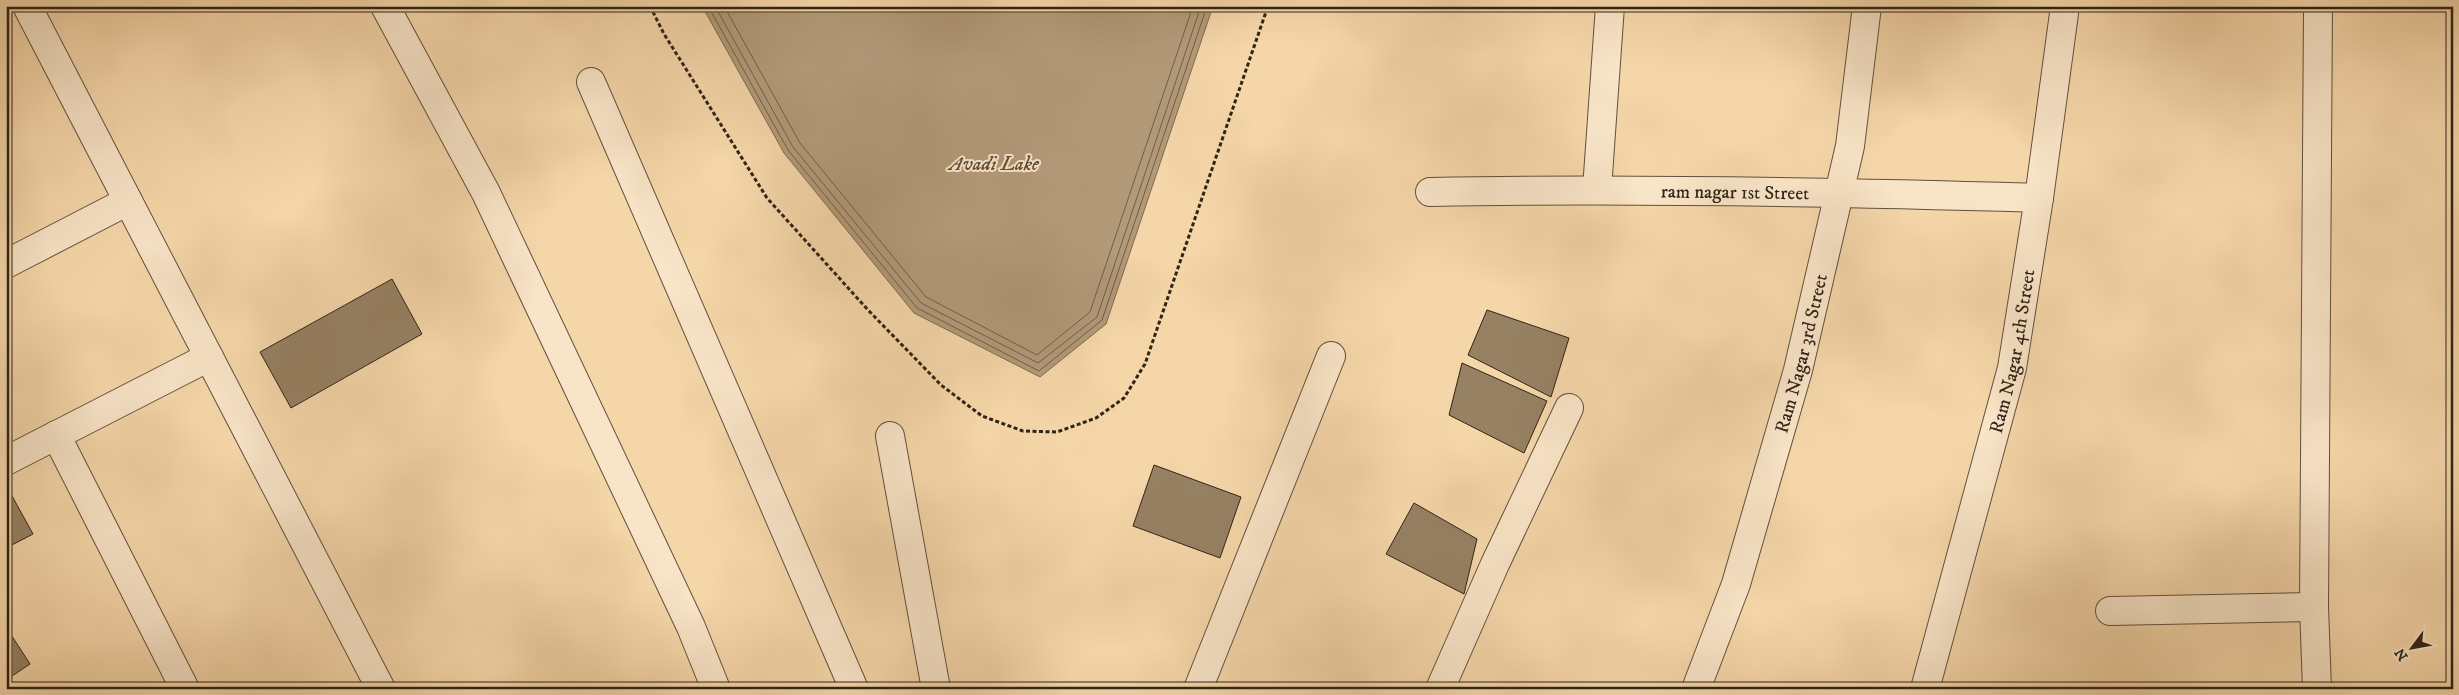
<svg xmlns="http://www.w3.org/2000/svg" width="2459" height="695" viewBox="0 0 2459 695" font-family="'IM FELL DW Pica',serif">
	<style>
		.water { fill: #b29978; stroke: #7e6a52 }
		.lines { fill: none; stroke-linecap: round; stroke-linejoin: round }
		.shore { stroke: #705e48; stroke-width: 1 }
		.building { fill: #968163; stroke: #2f2418 }
		.minor-casing { stroke: #60503c; stroke-width: 30 }
		.path { stroke: #2f2418; stroke-width: 3; stroke-dasharray: 4 2.5; stroke-linecap: butt }
		.minor { stroke: #f8e4c7; stroke-width: 28 }
		.labels { text-anchor: middle; stroke-width: 4; stroke-linejoin: round; paint-order: stroke }
		.street-label { font-size: 19px; fill: #2f2418; stroke: #f8e4c7 }
		.water-label { font-size: 20px; font-style: italic; fill: #5d4d3a; stroke: #f8e4c7 }
	</style>
	<rect width="100%" height="100%" fill="#f5d6a9"/>
	<filter id="stains"><feTurbulence type="fractalNoise" baseFrequency=".004" numOctaves="4"/><feColorMatrix values="0 0 0 0 .2 0 0 0 0 .09 0 0 0 0 .02 0 0 0 .5 -.17"/></filter>
	<radialGradient id="worn" r=".72"><stop offset=".6" stop-color="#630" stop-opacity="0"/><stop offset="1" stop-color="#630" stop-opacity=".3"/></radialGradient>
	<!-- water -->
	<path class="water" d="M702,6H1213L1106,324L1040,377L914,313L784,153Z"/>
	<g class="lines">
		<!-- shore -->
		<path class="shore" d="M708,6L788,150L917,308L1039,371L1102,320L1207,6
			M715,6L793,147L921,303L1038,363L1097,317L1201,6
			M724,6L800,143L926,297L1037,355L1090,312L1193,6"/>
	</g>
	<!-- building -->
	<path class="building" d="M392,279L422,334L291,408L260,352Z
		M1487,310L1569,338L1551,397L1468,355Z
		M1462,363L1547,401L1524,453L1449,415Z
		M1154,465L1241,497L1220,558L1133,526Z
		M6,485L33,534L6,548Z
		M1414,503L1477,539L1464,594L1386,554Z
		M6,627L30,664L6,680Z"/>
	<g class="lines">
		<defs>
			<g id="minor">
				<path d="M27,6L381,689"/>
				<path d="M385,6L486,193L691,627L716,689"/>
				<path d="M591,82L854,689"/>
				<path d="M1597,189L1610,6"/>
				<path id="s1" d="M1430,192C1633,188 1836,192 2039,198"/>
				<path d="M6,264L128,201"/>
				<path d="M56,435L185,689"/>
				<path d="M890,436L936,689"/>
				<path d="M6,461L209,357"/>
				<path d="M2110,611L2314,607"/>
				<path d="M1198,689L1331,356"/>
				<path d="M1440,689L1495,564L1569,408"/>
				<path id="s2" d="M1696,689L1736,584L1798,370L1850,146L1867,6"/>
				<path id="s3" d="M1925,689L2012,368L2039,198L2065,6"/>
				<path d="M2317,689L2314,607L2318,6"/>
			</g>
		</defs>
		<!-- minor casing -->
		<use href="#minor" class="minor-casing"/>
		<!-- path -->
		<path class="path" d="M650,6L664,34L767,198L868,310L941,385L982,416L1023,431L1057,432L1096,418L1124,398L1145,364L1268,6"/>
		<!-- minor -->
		<use href="#minor" class="minor"/>
	</g>
	<g class="labels">
		<!-- street labels -->
		<g class="street-label">
			<text dy="7" stroke="none"><textPath href="#s1" startOffset="305">ram nagar 1st Street</textPath></text>
			<text dy="7" stroke="none"><textPath href="#s3" startOffset="349">Ram Nagar 4th Street</textPath></text>
			<text dy="7" stroke="none"><textPath href="#s2" startOffset="352">Ram Nagar 3rd Street</textPath></text>
		</g>
		<!-- water labels -->
		<g class="water-label">
			<text x="994" y="170">Avadi Lake</text>
		</g>
	</g>
	<!-- margin -->
	<rect width="2459" height="695" fill="none" stroke="#f5d6a9" stroke-width="25"/>
	<rect x="8" y="8" width="2444" height="680" fill="none" stroke="#2f2418" stroke-width="2.5"/>
	<rect x="12" y="12" width="2434" height="670" fill="none" stroke="#2f2418"/>
	<!-- north arrow -->
	<g transform="translate(2412 648) rotate(238)" stroke="#f8e4c7" stroke-width="4" paint-order="stroke">
	<path d="M0-4L9 19L0 12L-9 19Z" fill="#2f2418"/>
	<text y="-8" font-size="14" font-weight="bold" text-anchor="middle" fill="#2f2418">N</text>
	</g>
	<rect width="100%" height="100%" filter="url(#stains)"/>
	<rect width="100%" height="100%" fill="url(#worn)"/>
</svg>
